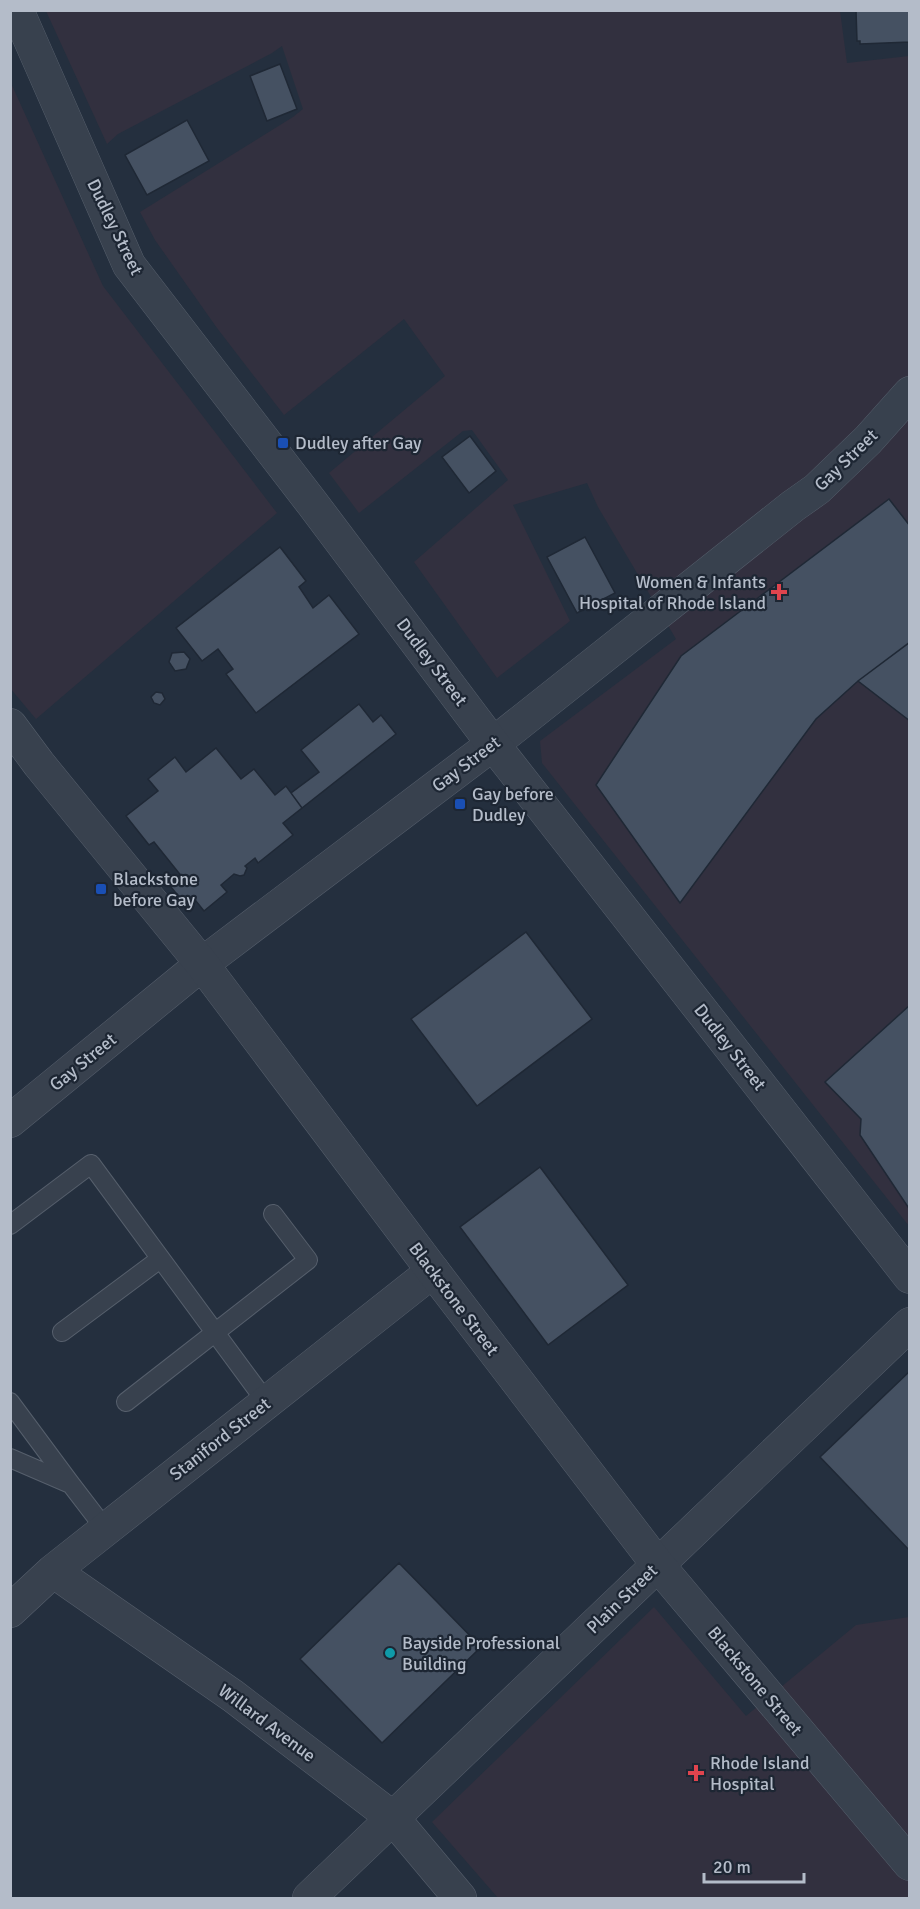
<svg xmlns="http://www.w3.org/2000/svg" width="920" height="1909" viewBox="0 0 920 1909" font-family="Signika,sans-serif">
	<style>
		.medical { fill: #32303f }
		.building { fill: #455162; stroke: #1f2835; stroke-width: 1.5 }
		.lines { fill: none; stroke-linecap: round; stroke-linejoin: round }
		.service-casing { stroke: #565f6c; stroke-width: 20 }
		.minor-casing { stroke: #565f6c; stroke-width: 34 }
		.tertiary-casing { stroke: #565f6c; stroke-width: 34 }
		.service { stroke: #38414e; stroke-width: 18 }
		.minor { stroke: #38414e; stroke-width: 33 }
		.tertiary { stroke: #38414e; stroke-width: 33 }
		.transit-dot { fill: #1a4fb4; stroke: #1d2633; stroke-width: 2 }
		.health-dot { fill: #e0444e; stroke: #1d2633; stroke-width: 2 }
		.culture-dot { fill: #0f9aa8; stroke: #1d2633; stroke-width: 2 }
		.labels { text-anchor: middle; stroke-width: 4.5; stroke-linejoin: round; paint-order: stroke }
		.street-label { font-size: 18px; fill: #b4bcc9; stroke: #1d2633 }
		.poi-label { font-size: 18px; fill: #b4bcc9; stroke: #1d2633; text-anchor: start }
	</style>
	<rect width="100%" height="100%" fill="#242f3e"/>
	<!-- medical -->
	<path class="medical" d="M46,11H840L847,63L909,56V1226L542,763L540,741L676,639L598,507L587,483L513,505L570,621L497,678L414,562L508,480L472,430L463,431L359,513L329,473L445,376L404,319L284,415L217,328L155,240L140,212L293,117L303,109L282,46L272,53L118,134L107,144Z
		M10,81L103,286L277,513L36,719L10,688Z
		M654,1607L746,1716L856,1625L909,1617V1898H498L432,1822Z"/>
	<!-- building -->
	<path class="building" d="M856,10H910V42L860,44V41H857Z
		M280,64L297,109L267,121L250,76Z
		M187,120L209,161L147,195L125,155Z
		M470,436L496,471L469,493L442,457Z
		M889,499L910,526V642L858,681L816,719L680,903L596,785L681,656Z
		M585,537L615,593L577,613L547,557Z
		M280,547L306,581L299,587L313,608L329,595L359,634L256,713L226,674L233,669L218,649L202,661L176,628Z
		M910,642V721L858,681Z
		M184,652L190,659L186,669L175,671L169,662L172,653Z
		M156,692L162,693L165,699L160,705L154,703L151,697Z
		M359,704L373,722L381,715L396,734L302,808L291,793L319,772L301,750Z
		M216,748L241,779L254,769L275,795L286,786L302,808L283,823L293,835L258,863L255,858L245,866L247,868L244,875L240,876L234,874L221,885L227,892L204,911L196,901L188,908L171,887L183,878L154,842L149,845L126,816L158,791L148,779L175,757L186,772Z
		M526,932L592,1019L477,1106L411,1019Z
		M910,1005V1210L860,1135L861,1119L825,1082Z
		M540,1167L628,1285L548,1345L460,1227Z
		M910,1371V1551L820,1457Z
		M399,1563L481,1647L382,1743L300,1659Z"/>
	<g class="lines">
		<defs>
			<path id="service" d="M10,1225L91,1164L267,1403
				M62,1332L160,1259
				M10,1402L70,1483L106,1530
				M126,1402L308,1260L273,1214
				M10,1458L68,1483"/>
			<path id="minor" d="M10,1121L202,964L493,744L793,506L817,489L868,440L910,393
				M53,1571L233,1696L393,1818L460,1898
				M10,1611L53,1571L433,1271
				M309,1898L910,1324"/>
			<path id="tertiary" d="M17,10L129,265L312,503L493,744L910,1277
				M10,725L39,764L202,964L433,1271L658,1565L910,1864"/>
		</defs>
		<!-- service casing -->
		<use href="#service" class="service-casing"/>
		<!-- minor casing -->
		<use href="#minor" class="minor-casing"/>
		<!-- tertiary casing -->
		<use href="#tertiary" class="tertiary-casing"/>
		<!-- service -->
		<use href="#service" class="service"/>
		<!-- minor -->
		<use href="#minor" class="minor"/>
		<!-- tertiary -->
		<use href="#tertiary" class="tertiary"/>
	</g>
	<!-- markers -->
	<g class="transit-dot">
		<rect x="277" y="437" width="12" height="12" rx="3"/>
		<rect x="454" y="798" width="12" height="12" rx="3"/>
		<rect x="95" y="883" width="12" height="12" rx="3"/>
	</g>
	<g class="health-dot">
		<path d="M776 583h6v6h6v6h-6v6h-6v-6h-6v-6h6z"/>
		<path d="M693 1764h6v6h6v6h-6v6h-6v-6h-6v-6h6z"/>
	</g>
	<circle class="culture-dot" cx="390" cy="1653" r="6"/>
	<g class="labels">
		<!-- street labels -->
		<g class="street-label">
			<text transform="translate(115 227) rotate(64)" y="6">Dudley Street</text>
			<text transform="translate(846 460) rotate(-44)" y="6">Gay Street</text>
			<text transform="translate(432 662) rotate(53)" y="6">Dudley Street</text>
			<text transform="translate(466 764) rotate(-37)" y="6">Gay Street</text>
			<text transform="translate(730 1047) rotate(52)" y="6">Dudley Street</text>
			<text transform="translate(83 1062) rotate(-39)" y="6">Gay Street</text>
			<text transform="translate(454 1299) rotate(53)" y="6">Blackstone Street</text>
			<text transform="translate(220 1439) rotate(-38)" y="6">Staniford Street</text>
			<text transform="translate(622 1599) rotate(-44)" y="6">Plain Street</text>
			<text transform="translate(755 1681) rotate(50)" y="6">Blackstone Street</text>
			<text transform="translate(267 1723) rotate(37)" y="6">Willard Avenue</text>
		</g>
		<!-- poi labels -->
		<g class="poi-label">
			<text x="295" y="449">Dudley after Gay</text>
			<text x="766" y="588" text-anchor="end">Women &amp; Infants<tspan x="766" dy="21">Hospital of Rhode Island</tspan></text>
			<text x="472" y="800">Gay before<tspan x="472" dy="21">Dudley</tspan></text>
			<text x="113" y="885">Blackstone<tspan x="113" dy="21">before Gay</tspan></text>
			<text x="402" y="1649">Bayside Professional<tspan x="402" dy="21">Building</tspan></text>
			<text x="710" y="1769">Rhode Island<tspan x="710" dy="21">Hospital</tspan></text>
		</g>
	</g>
	<!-- border -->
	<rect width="920" height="1909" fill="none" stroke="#b4bcc9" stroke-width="24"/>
	<!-- scale -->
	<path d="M704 1873v9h100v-9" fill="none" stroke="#b4bcc9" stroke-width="3"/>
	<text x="713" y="1873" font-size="18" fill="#b4bcc9" stroke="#1d2633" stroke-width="4.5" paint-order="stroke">20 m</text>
</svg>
